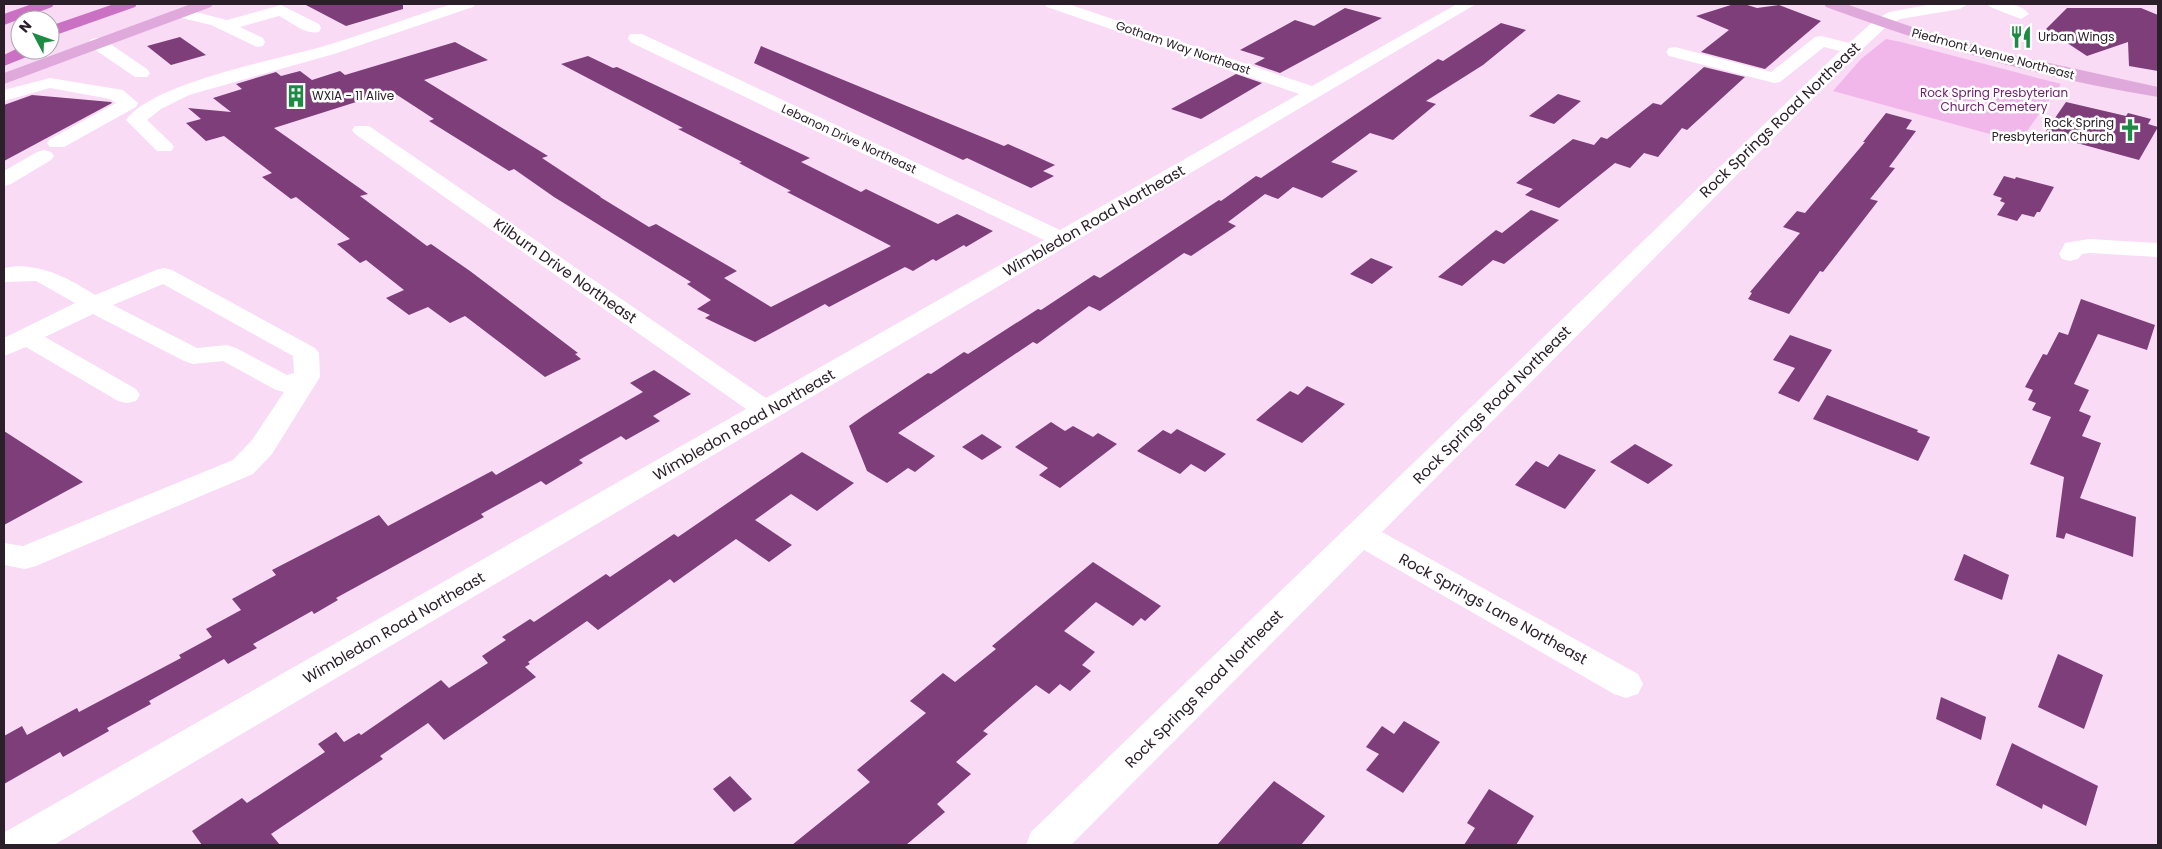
<svg xmlns="http://www.w3.org/2000/svg" width="2162" height="849" viewBox="0 0 2162 849" font-family="Poppins,sans-serif">
	<style>
		.green { fill: #f1b7eb }
		.building { fill: #7d3e79 }
		.lines { fill: none; stroke-linecap: round; stroke-linejoin: round }
		.minor { fill: #fff; fill-rule: evenodd }
		.major { fill: #dfaadb; fill-rule: evenodd }
		.highway { fill: #ca71c3; fill-rule: evenodd }
		.labels { text-anchor: middle; stroke-width: 5; stroke-linejoin: round; paint-order: stroke }
		.far-poi-label { font-size: 12px; fill: #2b202a; stroke: #fff; text-anchor: start }
		.far-street-label { font-size: 12px; fill: #2b202a; stroke: #fff }
		.far-park-label { font-size: 12px; fill: #72206e; stroke: #fff }
		.street-label { font-size: 15px; fill: #2b202a; stroke: #fff }
	</style>
	<rect width="100%" height="100%" fill="#f9dbf5"/>
	<!-- green -->
	<path class="green" d="M1886,39L1901,42L2061,84L2019,142L1833,91L1861,59Z"/>
	<!-- building -->
	<path class="building" d="M304,4H403V9L346,26Z
		M1734,4H1744L1757,8L1779,5L1821,21L1765,69L1701,52L1729,30L1696,16Z
		M1345,8L1382,18L1280,73L1254,64L1265,58L1240,50L1295,20L1314,26Z
		M2067,8H2141L2158,15V71L2129,66L2128,42L2087,56L2046,29Z
		M1501,23L1526,30L1483,65L1426,101L1436,104L1393,140L1370,133L1331,162L1358,171L1322,198L1293,187L1278,199L1265,194L1228,222L1236,226L1191,256L1184,253L1100,311L1089,306L1037,344L1033,342L898,433L935,456L915,472L908,468L887,483L867,471L849,426L863,416L928,373L931,374L964,352L968,354L1038,309L1041,310L1094,275L1100,278L1219,200L1221,201L1256,176L1261,178L1438,59L1443,61Z
		M180,37L206,55L171,65L147,46Z
		M455,42L488,60L424,80L548,156L542,158L601,197H600L649,227L656,224L737,271L724,278L771,307L891,246L787,192L791,191L739,163L742,162L678,129L683,128L561,64L588,56L613,68L617,67L810,158L801,162L861,192L866,189L938,224L957,214L993,231L966,247L964,245L936,261L933,259L913,271L905,267L829,307L825,304L755,342L705,318L710,315L697,309L711,300L687,284L691,282L554,197L514,169L509,171L429,121L434,119L391,91L274,128L368,194L360,196L427,246L431,244L470,271L578,353L575,354L581,359L545,377L465,316L450,323L428,307L409,315L386,298L404,290L366,260L360,263L337,244L350,239L296,197L291,199L262,177L272,173L224,136L206,141L186,123L201,119L188,108L231,112L213,98L242,89L236,84L276,72L281,76L300,71L312,80L340,71L345,75Z
		M761,46L1004,146L1008,144L1055,165L1043,171L1054,176L1031,188L967,158L963,160L754,63Z
		M1704,67L1745,77L1687,130L1682,128L1658,157L1644,153L1630,168L1615,163L1559,208L1525,195L1533,189L1516,183L1573,139L1594,145L1601,137L1607,139L1653,103L1661,105Z
		M1236,74L1262,83L1201,119L1171,109Z
		M1558,94L1581,101L1554,124L1529,116Z
		M32,95L111,102L112,103L4,161V105Z
		M2066,102L2126,116L2128,113L2151,119L2148,124L2158,127L2139,160L2044,134Z
		M1886,113L1912,120L1906,129L1916,131L1889,167L1895,168L1870,199L1878,201L1823,272L1820,271L1789,314L1748,299L1752,293L1750,292L1800,233L1783,227L1797,211L1805,213L1865,142H1863Z
		M2004,176L2015,179L2016,177L2054,187L2040,212H2037L2034,217L2022,214L2017,221L1997,215L2005,203L2000,201L2002,198L1993,195Z
		M1531,210L1559,220L1504,264L1493,260L1462,286L1438,277L1496,230L1502,233Z
		M1371,258L1393,267L1372,284L1350,274Z
		M2081,299L2155,325L2147,350L2098,334L2074,384L2089,390L2079,411L2091,416L2082,436L2101,443L2080,498L2136,517L2133,557L2066,533L2064,539L2056,537L2064,477L2030,464L2051,417L2032,410L2036,403L2028,400L2033,390L2025,387L2043,354L2047,355L2059,332L2068,335Z
		M1790,335L1832,350L1799,402L1778,393L1795,368L1773,360Z
		M654,370L691,394L653,416L660,421L626,440L621,436L579,460L583,463L546,485L541,481L481,514L484,517L336,598L338,600L314,614L312,611L253,644L257,648L228,664L224,659L149,701L151,704L107,728L109,731L63,757L60,752L4,784V736L22,726L27,735L77,708L79,712L181,658L179,655L212,637L206,629L241,610L232,599L276,575L272,570L379,515L388,526L492,471L496,475L643,392L630,383Z
		M1307,386L1345,404L1302,443L1256,420L1290,391L1298,395Z
		M1827,395L1918,430L1917,432L1930,437L1918,461L1813,419Z
		M1051,422L1065,431L1073,426L1093,437L1098,433L1117,444L1060,488L1039,475L1048,468L1015,447Z
		M1177,429L1226,454L1205,472L1191,464L1180,474L1137,451L1163,430L1171,434Z
		M4,431L83,482L4,525Z
		M982,434L1002,447L982,460L962,447Z
		M1635,444L1673,465L1648,484L1610,462Z
		M802,452L854,483L817,511L791,494L755,520L792,545L769,562L736,539L674,583L670,579L598,630L587,621L528,662L530,664L525,667L536,677L444,740L428,723L380,756L383,759L271,834L280,845H202L192,831L242,798L247,803L325,752L318,744L336,732L344,742L359,733L361,735L441,680L449,688L488,663L482,656L506,640L502,637L530,619L534,622L606,574L610,577L674,534L678,537Z
		M1559,454L1596,470L1565,509L1515,485L1536,461L1548,467Z
		M1964,554L2009,575L2002,600L1954,580Z
		M1093,562L1161,606L1145,621L1141,618L1133,626L1096,602L1064,631L1095,652L1082,665L1091,671L1070,691L1060,684L1049,694L1036,685L983,731L988,734L956,762L971,774L937,804L945,812L906,845H792L870,782L857,770L926,713L910,701L943,673L955,682L996,649L992,646Z
		M2058,654L2103,675L2084,729L2038,707Z
		M1941,697L1986,717L1981,740L1936,719Z
		M1404,721L1440,742L1403,793L1366,770L1379,754L1366,747L1382,726L1394,734Z
		M2012,743L2098,786L2086,826L2043,804L2042,809L1996,785Z
		M730,776L752,799L734,812L713,789Z
		M1274,781L1325,816L1301,845H1217Z
		M1489,789L1534,816L1516,845H1464L1475,828L1467,823Z"/>
	<g class="lines">
		<!-- minor -->
		<path class="minor" d="M452,4H475L473,7L334,54L189,95L161,109L147,120L171,143L174,147L171,151H157L126,120C152,83 275,60 321,47C365,34 408,18 452,4Z
			M1045,4H1068L1312,86L1457,4H1476L54,845H4L5,832L746,409L355,134L352,130L355,126H369L766,398L1044,240L630,42L628,38L630,34H642L1060,230L1299,94L1047,7Z
			M1933,4H1968L1960,9L1900,19L1887,26L1858,53L1382,532L1638,674L1643,684L1638,694L1626,698L1614,694L1364,550L1071,845H1026L1031,832L1840,51L1824,47L1780,82L1774,83L1669,56L1666,52L1669,48L1675,47L1771,72L1815,37L1821,36L1849,43L1875,20L1889,12Z
			M1988,4C2001,3 2020,2 2029,14L2021,19L1990,7Z
			M281,5L319,24L321,28L319,32C305,35 291,22 279,16L240,27L263,38L265,42L263,46L257,47L211,25L174,16L172,13L180,8L227,20Z
			M97,38L103,39L147,69L150,73L147,77H135L91,47L88,43L91,39Z
			M50,78L123,90L138,103L136,107L64,147H50L47,143L50,139L116,103L110,99L50,88L4,101V90Z
			M44,150L51,152L54,156L51,160L11,184L4,186V171L37,152Z
			M2089,239L2158,243V257L2089,253L2082,254L2078,259L2070,261L2062,259L2059,254L2065,243Z
			M18,266C48,267 70,279 95,295L156,270L164,268L172,270L315,348L319,353L320,377L272,454L253,474L36,566L25,569L4,565V543L23,546L233,460L252,440L284,392L276,390L223,361L193,364L184,361L93,314L45,337L136,389L140,395L136,401L127,403L118,401L26,347L4,356V338L75,303L36,281L4,282V268ZM163,284L293,356L294,373L287,375L236,348L227,345L197,348L113,305Z"/>
		<!-- major -->
		<path class="major" d="M191,4H213L211,7L4,84V73Z
			M1824,4H1846L1918,29L1999,52L2158,87V97C2045,79 1934,47 1826,7Z"/>
		<!-- highway -->
		<path class="highway" d="M32,4H54L52,7L4,25V14Z
			M114,4H137L135,7L50,37V26Z
			M20,47V50H37L34,54L4,66V55Z"/>
	</g>
	<!-- icons -->
	<defs>
		<symbol id="restaurant-bare" viewBox="-9 -9 18 18"><path d="M-5-6h1v4h1v-4h1v4h1v-4h1v5L-1.5 .5V6h-2V.5L-5-1ZM5-6V6H3V1.5H1.5Q1.5-4 5-6Z" fill="#1c8b43" stroke="#fff" stroke-width="2.5" paint-order="stroke"/></symbol>
		<symbol id="building-bare" viewBox="-9 -9 18 18"><path d="M-4-6H4V6H1V3H-1V6H-4ZM-2.5-4.3h1.7v1.8h-1.7ZM.8-4.3h1.7v1.8H.8ZM-2.5-1h1.7V.8h-1.7ZM.8-1h1.7V.8H.8Z" fill="#1c8b43" stroke="#fff" stroke-width="2.5" paint-order="stroke"/></symbol>
		<symbol id="church-bare" viewBox="-9 -9 18 18"><path d="M-1.2-6h2.4v3.5h3.3v2.4h-3.3V6h-2.4V-.1h-3.3v-2.4h3.3Z" fill="#1c8b43" stroke="#fff" stroke-width="2.5" paint-order="stroke"/></symbol>
	</defs>
	<g fill-rule="evenodd">
		<use href="#restaurant-bare" x="2005" y="21" width="32" height="32"/>
		<use href="#building-bare" x="280" y="80" width="32" height="32"/>
		<use href="#church-bare" x="2114" y="114" width="32" height="32"/>
	</g>
	<g class="labels">
		<!-- far-poi labels -->
		<g class="far-poi-label">
			<text x="2038" y="41">Urban Wings</text>
			<text x="312" y="100">WXIA - 11 Alive</text>
			<text x="2114" y="127" text-anchor="end">Rock Spring<tspan x="2114" dy="14">Presbyterian Church</tspan></text>
		</g>
		<!-- far-street labels -->
		<g class="far-street-label">
			<text transform="translate(1183 48) rotate(19)" y="4">Gotham Way Northeast</text>
			<text transform="translate(1993 54) rotate(15)" y="4">Piedmont Avenue Northeast</text>
			<text transform="translate(849 139) rotate(25)" y="4">Lebanon Drive Northeast</text>
		</g>
		<!-- far-park labels -->
		<g class="far-park-label">
			<text x="1994" y="97">Rock Spring Presbyterian<tspan x="1994" dy="14">Church Cemetery</tspan></text>
		</g>
		<!-- street labels -->
		<g class="street-label">
			<text transform="translate(1780 120) rotate(-44)" y="5">Rock Springs Road Northeast</text>
			<text transform="translate(1094 221) rotate(-30)" y="5">Wimbledon Road Northeast</text>
			<text transform="translate(565 271) rotate(35)" y="5">Kilburn Drive Northeast</text>
			<text transform="translate(1492 405) rotate(-45)" y="5">Rock Springs Road Northeast</text>
			<text transform="translate(744 425) rotate(-30)" y="5">Wimbledon Road Northeast</text>
			<text transform="translate(1493 609) rotate(29)" y="5">Rock Springs Lane Northeast</text>
			<text transform="translate(394 628) rotate(-30)" y="5">Wimbledon Road Northeast</text>
			<text transform="translate(1204 689) rotate(-45)" y="5">Rock Springs Road Northeast</text>
		</g>
	</g>
	<!-- border -->
	<rect width="2162" height="849" fill="none" stroke="#2b202a" stroke-width="10"/>
	<!-- north arrow -->
	<g transform="translate(35 35) rotate(311)"><circle r="24" fill="#ffffff" stroke="#aaa6aa"/>
	<path d="M0-4L9 19L0 12L-9 19Z" fill="#1c8b43"/>
	<text y="-8" font-size="14" font-weight="bold" text-anchor="middle" fill="#2b202a">N</text>
	</g>
</svg>
